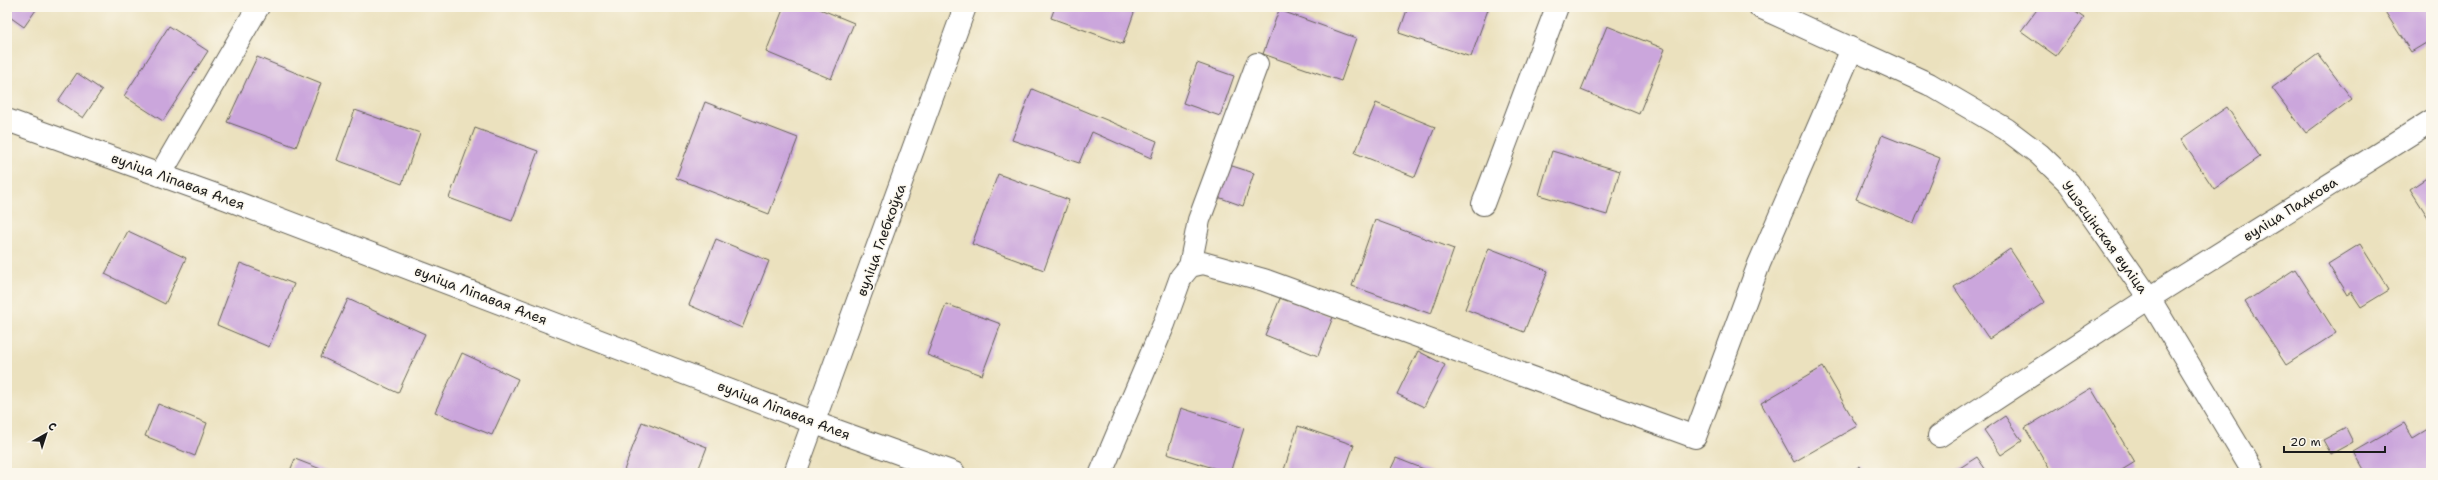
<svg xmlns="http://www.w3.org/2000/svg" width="2438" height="480" viewBox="0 0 2438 480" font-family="'Shantell Sans',sans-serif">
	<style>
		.building { fill: #cba6dc }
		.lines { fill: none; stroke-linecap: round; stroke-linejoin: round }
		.minor-casing { stroke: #646155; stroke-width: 24 }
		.minor { stroke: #fff; stroke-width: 22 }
		.labels { text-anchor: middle; stroke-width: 3; stroke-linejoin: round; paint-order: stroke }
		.street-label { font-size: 14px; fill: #1c1c1c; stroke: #fbf7ec }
	</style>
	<rect width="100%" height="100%" fill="#fbf7ec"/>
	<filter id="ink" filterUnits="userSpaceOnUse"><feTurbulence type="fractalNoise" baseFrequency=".025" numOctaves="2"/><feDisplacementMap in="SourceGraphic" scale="8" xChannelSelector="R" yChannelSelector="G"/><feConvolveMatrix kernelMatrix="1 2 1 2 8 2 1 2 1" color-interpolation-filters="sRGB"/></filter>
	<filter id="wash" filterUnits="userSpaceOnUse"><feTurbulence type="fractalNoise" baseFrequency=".012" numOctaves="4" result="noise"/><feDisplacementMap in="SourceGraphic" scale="16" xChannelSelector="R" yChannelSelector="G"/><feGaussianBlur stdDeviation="0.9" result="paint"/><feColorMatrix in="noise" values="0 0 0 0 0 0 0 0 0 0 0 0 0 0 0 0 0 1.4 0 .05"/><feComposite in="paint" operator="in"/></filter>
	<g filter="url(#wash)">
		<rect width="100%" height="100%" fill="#ebe1be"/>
		<g id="blocks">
			<!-- building -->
			<path class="building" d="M7,7H38L24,27L7,15Z
				M784,7H815L854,23L831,79L766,52Z
				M1055,7H1136L1123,44L1051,18Z
				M1408,7H1489L1471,57L1399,33Z
				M2039,7H2068L2084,18L2056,56L2021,31Z
				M2382,7H2431V40L2411,52Z
				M1279,10L1356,38L1341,81L1263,54Z
				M169,26L208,51L163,121L124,96Z
				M1607,26L1665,49L1639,114L1581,90Z
				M2318,54L2352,99L2306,133L2272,88Z
				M257,57L321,83L296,147L227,122Z
				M1197,63L1234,76L1220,116L1183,103Z
				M77,73L102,90L83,118L58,101Z
				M1032,89L1157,141L1151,158L1092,132L1079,163L1012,140Z
				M705,102L798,138L769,214L676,178Z
				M1376,103L1435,127L1415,177L1355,153Z
				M2227,107L2260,157L2214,189L2181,139Z
				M355,110L420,133L402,184L337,160Z
				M475,128L538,151L512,221L449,198Z
				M1882,135L1940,158L1914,223L1856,199Z
				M1552,151L1620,171L1607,215L1539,195Z
				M1229,165L1254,173L1243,206L1218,197Z
				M998,174L1069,200L1044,270L972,244Z
				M2431,175V222L2410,189Z
				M1375,220L1454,249L1431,314L1352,286Z
				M128,231L186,258L165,304L105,274Z
				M716,239L769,261L742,328L689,305Z
				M2360,244L2389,290L2361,307L2351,292L2347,295L2328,264Z
				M1489,248L1548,271L1524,332L1465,309Z
				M2010,249L2045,302L1989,339L1954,287Z
				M240,263L294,284L269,347L217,325Z
				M2295,269L2336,333L2286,365L2245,302Z
				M1281,296L1333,317L1318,356L1265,335Z
				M348,299L425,334L398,393L321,357Z
				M946,304L1001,324L982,375L927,355Z
				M1418,351L1445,365L1424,407L1397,394Z
				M462,353L518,379L492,435L435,412Z
				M1823,367L1857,426L1794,462L1761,403Z
				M2091,388L2135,462L2117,473H2052L2025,428Z
				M158,404L207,423L195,456L145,436Z
				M1181,408L1244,428L1230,473L1167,454Z
				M2005,416L2022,441L2001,455L1984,430Z
				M642,422L707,447L697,473H623Z
				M2404,423L2413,438L2431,427V468L2423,473H2366L2354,452Z
				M1298,426L1354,445L1344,473H1283Z
				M2346,428L2353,442L2331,454L2323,440Z
				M1977,457L1988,473H1952Z
				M1396,458L1434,473H1389Z
				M295,459L331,473H289Z
				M1860,466L1864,473H1849Z"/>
		</g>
	</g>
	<g filter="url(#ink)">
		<use href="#blocks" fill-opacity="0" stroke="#646155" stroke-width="1"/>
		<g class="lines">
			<defs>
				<path id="minor" d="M1760,7L1929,84L2006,129L2039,154L2069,183L2149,298L2254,473
					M7,120L227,199L815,423L954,473
					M160,175L258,7
					M1483,204L1557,7
					M1190,266L1199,220L1257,64
					M1939,436L2149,298L2431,121
					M795,473L965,7
					M1101,473L1164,324L1181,277L1190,266L1203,263L1264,280L1695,437L1759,264L1852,49"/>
			</defs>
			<!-- minor casing -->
			<use href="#minor" class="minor-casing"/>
			<!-- minor -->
			<use href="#minor" class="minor"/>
		</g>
	</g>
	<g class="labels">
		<!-- street labels -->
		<g class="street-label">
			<text transform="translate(178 181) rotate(20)" y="5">вуліца Ліпавая Алея</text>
			<text transform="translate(2290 209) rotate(-32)" y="5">вуліца Падкова</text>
			<text transform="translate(2105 237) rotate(54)" y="5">Ушэсцінская вуліца</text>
			<text transform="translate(881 240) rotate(-70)" y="5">вуліца Глебкоўка</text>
			<text transform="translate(481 295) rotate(21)" y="5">вуліца Ліпавая Алея</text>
			<text transform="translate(784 410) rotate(21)" y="5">вуліца Ліпавая Алея</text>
		</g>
	</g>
	<!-- margin -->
	<rect width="2438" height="480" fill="none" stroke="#fbf7ec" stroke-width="24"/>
	<!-- north arrow -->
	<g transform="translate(46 434) rotate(39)" stroke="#fbf7ec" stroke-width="3" paint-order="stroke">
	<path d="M0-3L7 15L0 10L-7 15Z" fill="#1c1c1c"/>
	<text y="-6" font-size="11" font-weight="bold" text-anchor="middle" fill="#1c1c1c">С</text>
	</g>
	<!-- scale -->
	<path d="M2284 446v6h101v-6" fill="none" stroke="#1c1c1c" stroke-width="2"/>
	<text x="2290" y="446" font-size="12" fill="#1c1c1c" stroke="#fbf7ec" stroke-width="3" paint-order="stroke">20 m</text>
</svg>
